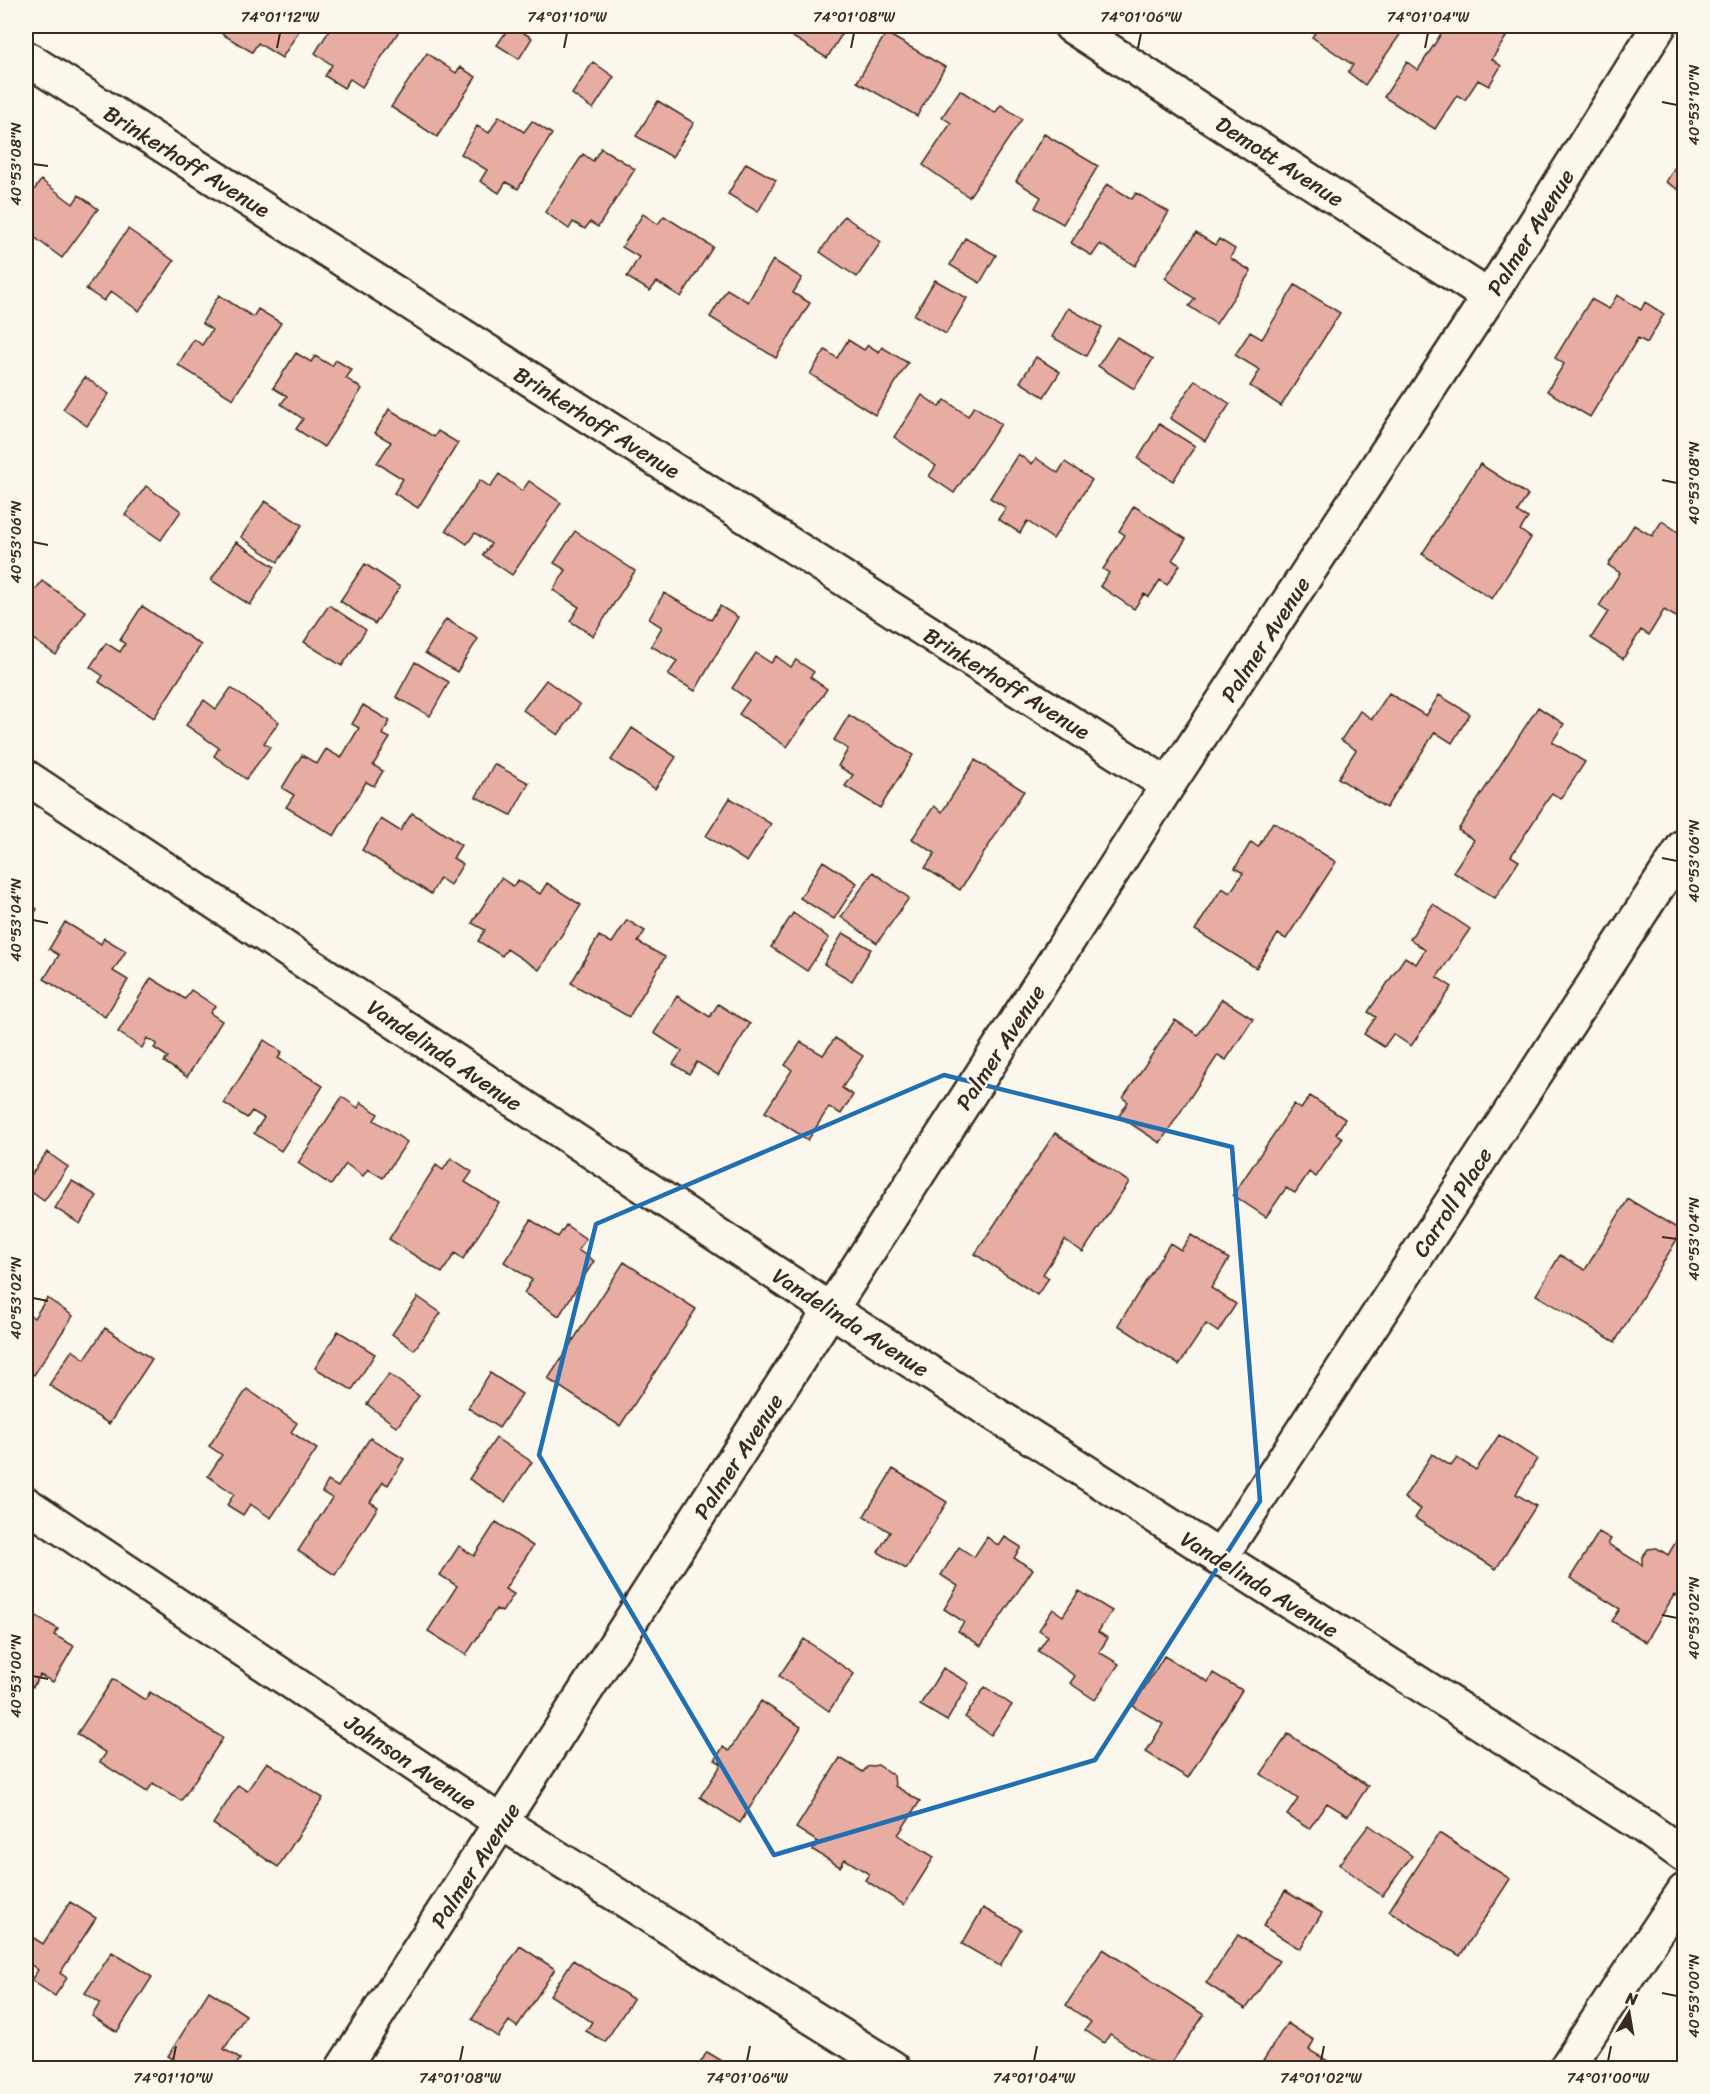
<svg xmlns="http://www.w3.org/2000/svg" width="1710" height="2094" viewBox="0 0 1710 2094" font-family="Sriracha,sans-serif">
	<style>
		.building { fill: #e7ada3; stroke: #3b2a1e; stroke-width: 1.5 }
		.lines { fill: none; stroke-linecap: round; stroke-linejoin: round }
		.minor-casing { stroke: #3b2a1e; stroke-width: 38 }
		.minor { stroke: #fbf7ec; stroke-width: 33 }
		.marked { fill: none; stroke: #1f6fb2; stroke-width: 4.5; stroke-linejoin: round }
		.ticks { fill: none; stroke: #3b2a1e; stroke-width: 2 }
		.labels { text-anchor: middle; stroke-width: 4.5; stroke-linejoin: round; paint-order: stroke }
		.street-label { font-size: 22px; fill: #3b2a1e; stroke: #fbf7ec }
		.neatline { fill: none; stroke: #3b2a1e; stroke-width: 2 }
		.ticks-label { font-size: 15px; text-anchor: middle; fill: #3b2a1e }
	</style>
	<rect width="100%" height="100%" fill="#fbf7ec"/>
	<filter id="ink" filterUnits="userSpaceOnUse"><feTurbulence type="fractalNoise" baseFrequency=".0167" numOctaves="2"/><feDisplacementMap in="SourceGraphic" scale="12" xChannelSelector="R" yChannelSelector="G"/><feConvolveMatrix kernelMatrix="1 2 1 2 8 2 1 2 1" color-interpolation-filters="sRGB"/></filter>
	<g filter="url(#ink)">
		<!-- building -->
		<path class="building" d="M227,26H302L282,58L258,43L252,52L222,34Z
			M332,26H397L401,28L362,87L350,79L344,88L325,76L332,65L315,53Z
			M510,26H513L532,38L519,59L497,45Z
			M797,26H847L827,58L791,36Z
			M1320,26H1406L1365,85L1348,72L1353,65L1312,37Z
			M1446,26H1506L1500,34L1506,37L1492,59L1501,66L1489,86L1478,80L1465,100L1457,95L1435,129L1384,97L1407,62L1418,70Z
			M886,33L945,67L917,116L857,82Z
			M427,53L456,73L460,67L476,77L437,137L391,107Z
			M593,62L614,77L593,109L572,94Z
			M960,90L995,113L1001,105L1022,119L969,197L923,165L951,123L942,117Z
			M658,101L694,123L672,157L636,136Z
			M499,116L524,132L532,121L552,134L518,189L506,182L499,193L480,181L487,170L461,154L477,126L489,133Z
			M1044,134L1098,166L1063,224L1035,208L1041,197L1016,181Z
			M601,148L635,169L598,227L590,222L585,229L573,222L569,229L545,212L583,154L593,161Z
			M1684,152V193L1666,182Z
			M746,163L776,180L758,212L728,194Z
			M41,180L73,204L79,195L98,209L62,258L26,231L36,214L26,207V202Z
			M1107,184L1132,199L1136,193L1169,212L1135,266L1100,244L1092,256L1071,243Z
			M643,214L658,224L664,216L713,247L681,297L657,282L650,291L627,277L639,257L622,247Z
			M844,216L881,242L857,277L820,252Z
			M128,229L174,261L139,311L111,291L104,301L86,289Z
			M1196,233L1215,245L1219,239L1235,249L1230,258L1251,271L1216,324L1189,306L1195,299L1165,278Z
			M965,238L996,255L980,283L950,265Z
			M773,260L802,278L793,293L810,303L776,358L710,317L727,289L748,302Z
			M935,280L967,298L946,334L914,315Z
			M1295,285L1340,313L1281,406L1250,386L1260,370L1235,355L1250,332L1262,339Z
			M219,295L253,317L258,309L281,323L233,399L178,365L194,339L202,345L212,330L202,323Z
			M1617,295L1641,310L1645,302L1664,314L1647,343L1638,338L1590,417L1547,391L1564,364L1555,358L1591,299L1609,309Z
			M1068,308L1102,327L1086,356L1052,337Z
			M1117,337L1153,359L1134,389L1098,366Z
			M848,340L864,350L868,345L879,352L882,347L908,363L875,415L810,374L825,350L837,358Z
			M296,353L311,362L315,356L332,366L336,360L352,370L346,378L362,389L324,447L296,429L303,419L281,404L287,396L273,388Z
			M1036,357L1060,372L1044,397L1020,382Z
			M85,377L109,394L87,426L63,409Z
			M1195,380L1230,404L1205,441L1170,418Z
			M922,395L939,407L945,400L968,416L974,406L1001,424L954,493L929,476L936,466L894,437Z
			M389,409L434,437L438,431L458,443L418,508L394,493L403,479L377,463L391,442L375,433Z
			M1159,424L1195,446L1173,481L1138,459Z
			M1018,454L1032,464L1036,458L1058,473L1065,462L1092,480L1053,539L1027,521L1020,533L998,519L1006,508L990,498Z
			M1480,464L1528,495L1517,512L1528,518L1520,530L1531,538L1492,599L1422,554Z
			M499,474L522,491L529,481L561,503L512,575L483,555L491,544L475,533L467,544L446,530L480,480L490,487Z
			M146,486L181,511L161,540L125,515Z
			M265,501L302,525L278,562L241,537Z
			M1134,506L1186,539L1172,560L1180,565L1167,585L1160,580L1149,597L1144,594L1134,609L1100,586L1109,573L1103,569L1125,535L1119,531Z
			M1662,521L1684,536V583L1681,589L1684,591V608L1678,618L1664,610L1649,635L1641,630L1623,659L1591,638L1608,612L1599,606L1620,573L1608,565L1634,525L1652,536Z
			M575,531L635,571L593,636L570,621L579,607L553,590L566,570L554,563Z
			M236,542L275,567L250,605L211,580Z
			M365,564L400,587L375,624L340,601Z
			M42,581L86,612L56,655L26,634V582L36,589Z
			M664,593L711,620L720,606L738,617L695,691L668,675L677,661L651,646L662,627L649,619Z
			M329,605L366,630L342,666L304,642Z
			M142,606L201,645L154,718L99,682L103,676L90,667L106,643L120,652L125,644L120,640Z
			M446,619L478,639L457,672L425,653Z
			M756,653L771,663L776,656L791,667L796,660L814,672L810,677L827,689L787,747L739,714L749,700L732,688Z
			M415,662L449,682L430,716L396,697Z
			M546,680L580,705L558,735L523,710Z
			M231,688L279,722L264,743L270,747L246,779L214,756L219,748L186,725L204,700L216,709Z
			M1389,693L1426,716L1439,695L1470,714L1452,743L1435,732L1386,808L1338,778L1356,750L1341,740L1360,711L1372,719Z
			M363,705L390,721L382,734L390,738L373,765L383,771L374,786L366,782L334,836L286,807L294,795L282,788L302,755L317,764L326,749L341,758L359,728L352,724Z
			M1538,707L1564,724L1552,742L1585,762L1561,799L1552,793L1511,856L1519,861L1495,898L1453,872L1474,840L1458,830Z
			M849,715L913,755L880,808L845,786L853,775L838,766L848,749L834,740Z
			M632,728L676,757L655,789L611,760Z
			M975,760L1024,791L960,890L925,868L935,853L912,839L934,806L942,812Z
			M494,764L529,783L511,815L476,797Z
			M730,798L771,824L747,862L706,836Z
			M412,813L461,845L453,858L463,864L450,885L440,878L431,894L362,850L381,819L400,831Z
			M1273,822L1336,862L1286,939L1278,934L1256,968L1195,930L1222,888L1230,893L1243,873L1235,868L1251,842L1258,847Z
			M823,861L857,883L834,919L800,898Z
			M873,872L909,898L877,943L841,917Z
			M501,878L513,886L518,880L540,894L547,883L581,905L539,970L507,949L502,956L478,941L485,930L472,923Z
			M26,902L37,909L26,928Z
			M1433,904L1470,929L1437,977L1452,987L1411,1046L1393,1034L1384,1047L1364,1034L1376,1017L1368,1012L1405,957L1416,964L1425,950L1410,939Z
			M793,913L829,938L807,971L771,947Z
			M627,920L645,931L638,942L665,957L629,1017L571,983L599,936L612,943Z
			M65,922L101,944L104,938L126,951L113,971L128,980L105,1017L44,979L59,955L49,949Z
			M843,933L871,949L852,981L824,964Z
			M151,978L185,999L191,990L215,1006L210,1013L222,1021L187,1077L164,1062L168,1057L154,1048L157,1044L147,1038L142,1048L118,1032Z
			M677,996L710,1017L718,1004L750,1024L718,1075L697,1062L689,1074L673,1064L682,1051L654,1033Z
			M1222,999L1253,1019L1226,1060L1218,1055L1160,1143L1119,1116L1128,1102L1123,1098L1175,1020L1198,1035Z
			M835,1038L863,1056L842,1088L853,1095L841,1114L829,1107L808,1140L765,1112L792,1070L785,1065L801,1042L823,1055Z
			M264,1040L282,1052L278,1058L323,1086L281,1151L254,1133L264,1118L252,1111L247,1118L224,1103Z
			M1310,1096L1345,1119L1336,1134L1343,1138L1316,1177L1309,1172L1295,1193L1286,1188L1266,1217L1233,1195L1294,1104L1301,1109Z
			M342,1097L358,1108L361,1102L378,1114L374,1120L407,1142L383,1178L368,1169L363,1176L346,1164L331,1185L298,1163Z
			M1055,1133L1129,1182L1083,1252L1065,1240L1043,1274L1049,1278L1037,1295L975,1254Z
			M47,1152L68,1167L44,1201L26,1188V1182Z
			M451,1158L472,1172L465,1182L499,1203L463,1259L455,1253L442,1273L389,1239L436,1165L443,1170Z
			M72,1181L97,1196L80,1224L55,1208Z
			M1628,1199L1682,1231L1615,1342L1536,1295L1560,1255L1585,1270Z
			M531,1220L558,1237L566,1225L586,1239L578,1250L594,1261L559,1316L524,1293L532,1280L504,1262Z
			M1191,1235L1229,1259L1211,1288L1236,1304L1218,1332L1206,1324L1179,1365L1118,1325L1170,1243L1181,1250Z
			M624,1262L696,1309L620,1426L548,1379Z
			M418,1297L441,1313L414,1350L392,1334Z
			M47,1298L73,1316L34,1375L26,1369V1312L34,1318Z
			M105,1328L152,1359L109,1424L49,1385L72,1350L85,1359Z
			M338,1331L375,1354L352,1390L315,1368Z
			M490,1373L522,1394L499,1428L468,1408Z
			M389,1374L419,1396L397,1427L367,1404Z
			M247,1389L297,1423L291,1432L317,1449L271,1518L250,1504L243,1515L227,1505L234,1494L208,1476L222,1455L209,1446Z
			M1499,1435L1537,1459L1516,1494L1536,1506L1496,1569L1415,1518L1421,1509L1404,1498L1432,1454L1451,1466L1457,1458L1476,1470Z
			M370,1438L404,1459L388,1485L383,1482L370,1502L378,1507L335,1575L298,1551L332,1498L322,1492L328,1481L338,1487Z
			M496,1438L532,1462L505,1502L469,1479Z
			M893,1469L947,1502L906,1569L878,1552L890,1532L864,1516Z
			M496,1522L533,1546L505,1589L514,1594L502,1612L496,1609L466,1655L428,1631L457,1586L440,1575L459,1546L474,1556Z
			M1684,1528V1596L1682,1594L1679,1598L1674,1595L1646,1642L1612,1621L1620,1609L1570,1578L1599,1532L1611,1539L1608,1544L1642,1565V1557L1648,1549L1657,1548L1668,1555Z
			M987,1537L999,1546L1005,1537L1021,1547L1014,1558L1033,1569L981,1646L958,1631L964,1622L944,1609L958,1586L941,1575L959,1547L974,1557Z
			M1079,1591L1112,1611L1098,1632L1108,1638L1099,1652L1119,1664L1095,1700L1070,1683L1075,1676L1038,1651L1048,1636L1039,1630L1053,1609L1063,1616Z
			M33,1614L58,1629L54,1635L74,1646L53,1682L40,1675L33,1687L26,1682V1617L30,1620Z
			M804,1639L854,1674L829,1711L779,1676Z
			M1164,1656L1208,1682L1213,1673L1242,1690L1188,1778L1146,1752L1163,1724L1133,1706Z
			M943,1668L969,1683L947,1721L920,1705Z
			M113,1679L145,1700L150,1692L223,1738L181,1801L153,1783L147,1792L100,1762L106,1753L77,1734Z
			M985,1687L1012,1705L991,1735L965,1717Z
			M761,1701L801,1727L740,1823L700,1797L722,1764L715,1760L723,1747L729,1751Z
			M1288,1734L1368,1786L1348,1816L1327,1803L1309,1829L1287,1815L1298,1799L1261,1774Z
			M840,1758L863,1772L867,1767L878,1765L894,1776L895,1786L920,1801L898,1835L934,1857L904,1905L865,1880L869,1874L845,1859L840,1867L813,1850L818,1842L796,1828Z
			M267,1762L323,1798L278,1867L213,1824L238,1785L247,1791Z
			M1369,1825L1412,1856L1382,1896L1339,1864Z
			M1439,1833L1510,1879L1460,1956L1389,1911Z
			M1285,1891L1322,1913L1300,1949L1263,1926Z
			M70,1902L96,1918L60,1973L67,1978L55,1996L31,1980L38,1970L26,1961V1933L43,1944Z
			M983,1908L1021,1929L1000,1966L962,1944Z
			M1238,1935L1279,1961L1246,2009L1206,1983Z
			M520,1946L555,1969L517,2027L509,2021L498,2037L472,2019Z
			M1103,1949L1204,2015L1168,2068H1161L1110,2034L1104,2043L1085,2030L1091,2022L1066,2005Z
			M112,1952L152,1977L117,2032L92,2016L100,2003L85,1993Z
			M573,1960L633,1999L605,2042L586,2031L592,2022L550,1995Z
			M209,1991L246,2015L224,2049L240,2059L234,2068H187L168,2056Z
			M1287,2023L1314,2040L1309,2050L1340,2068H1275L1263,2061Z
			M707,2052L734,2068H697Z"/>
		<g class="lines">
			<defs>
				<path id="minor" d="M1071,26L1489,297
					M26,58L1168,785
					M26,777L831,1310L1643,1826L1684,1855
					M26,1504L502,1823L893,2068
					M1219,1559L1684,846
					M343,2068L1168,785L1489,297L1659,26
					M1566,2068L1684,1891"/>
			</defs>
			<!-- minor casing -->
			<use href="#minor" class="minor-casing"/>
			<!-- minor -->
			<use href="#minor" class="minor"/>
		</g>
	</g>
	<!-- marked area -->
	<path class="marked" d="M944,1075L1232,1147L1260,1501L1095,1760L774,1855L539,1455L596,1224Z"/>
	<!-- ticks -->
	<path class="ticks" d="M277,48L280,33M564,48L567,33M851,48L854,33M1138,48L1141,33M1425,48L1428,33M1662,102L1677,105M33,164L48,166M1662,480L1677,483M33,542L48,545M1662,858L1677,861M33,920L48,923M1662,1237L1677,1239M33,1298L48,1301M1662,1615L1677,1618M33,1676L48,1679M1662,1993L1677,1996M173,2061L176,2046M460,2061L463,2046M747,2061L750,2046M1034,2061L1037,2046M1321,2061L1324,2046M1608,2061L1611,2046"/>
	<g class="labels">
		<!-- street labels -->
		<g class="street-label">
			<text transform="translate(187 161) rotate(32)" y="8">Brinkerhoff Avenue</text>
			<text transform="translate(1280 161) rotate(33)" y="8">Demott Avenue</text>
			<text transform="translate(1530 232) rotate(-58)" y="8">Palmer Avenue</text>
			<text transform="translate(597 422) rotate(32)" y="8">Brinkerhoff Avenue</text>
			<text transform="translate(1265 639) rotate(-57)" y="8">Palmer Avenue</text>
			<text transform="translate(1007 683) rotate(32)" y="8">Brinkerhoff Avenue</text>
			<text transform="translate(1000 1047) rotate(-57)" y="8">Palmer Avenue</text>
			<text transform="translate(445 1055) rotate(34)" y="8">Vandelinda Avenue</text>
			<text transform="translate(1452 1202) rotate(-57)" y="8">Carroll Place</text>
			<text transform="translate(851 1322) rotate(33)" y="8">Vandelinda Avenue</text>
			<text transform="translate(738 1456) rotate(-57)" y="8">Palmer Avenue</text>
			<text transform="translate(1260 1584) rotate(32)" y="8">Vandelinda Avenue</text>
			<text transform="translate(411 1762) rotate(34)" y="8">Johnson Avenue</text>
			<text transform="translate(475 1865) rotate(-57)" y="8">Palmer Avenue</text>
		</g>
	</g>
	<!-- margin -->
	<rect width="1710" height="2094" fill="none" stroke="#fbf7ec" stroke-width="66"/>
	<!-- north arrow -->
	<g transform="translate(1629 2013) rotate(11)" stroke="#fbf7ec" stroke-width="4.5" paint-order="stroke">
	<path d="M0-4.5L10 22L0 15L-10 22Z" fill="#3b2a1e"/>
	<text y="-9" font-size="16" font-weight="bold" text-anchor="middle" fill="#3b2a1e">N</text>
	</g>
	<rect x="33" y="33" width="1644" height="2028" class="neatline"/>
	<g class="ticks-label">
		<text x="280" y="22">74°01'12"W</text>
		<text x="567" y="22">74°01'10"W</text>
		<text x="854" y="22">74°01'08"W</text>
		<text x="1141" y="22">74°01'06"W</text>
		<text x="1428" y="22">74°01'04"W</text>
		<text transform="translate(1694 105) rotate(-90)" y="5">40°53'10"N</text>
		<text transform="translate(16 164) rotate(-90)" y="5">40°53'08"N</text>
		<text transform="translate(1694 483) rotate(-90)" y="5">40°53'08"N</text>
		<text transform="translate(16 542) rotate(-90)" y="5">40°53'06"N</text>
		<text transform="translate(1694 861) rotate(-90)" y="5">40°53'06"N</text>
		<text transform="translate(16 920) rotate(-90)" y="5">40°53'04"N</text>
		<text transform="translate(1694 1239) rotate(-90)" y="5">40°53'04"N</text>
		<text transform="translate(16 1298) rotate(-90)" y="5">40°53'02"N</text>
		<text transform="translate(1694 1618) rotate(-90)" y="5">40°53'02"N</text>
		<text transform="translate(16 1676) rotate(-90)" y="5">40°53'00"N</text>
		<text transform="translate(1694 1996) rotate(-90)" y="5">40°53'00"N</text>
		<text x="173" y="2083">74°01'10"W</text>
		<text x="460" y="2083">74°01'08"W</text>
		<text x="747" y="2083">74°01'06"W</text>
		<text x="1034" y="2083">74°01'04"W</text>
		<text x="1321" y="2083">74°01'02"W</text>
		<text x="1608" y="2083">74°01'00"W</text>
	</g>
</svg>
